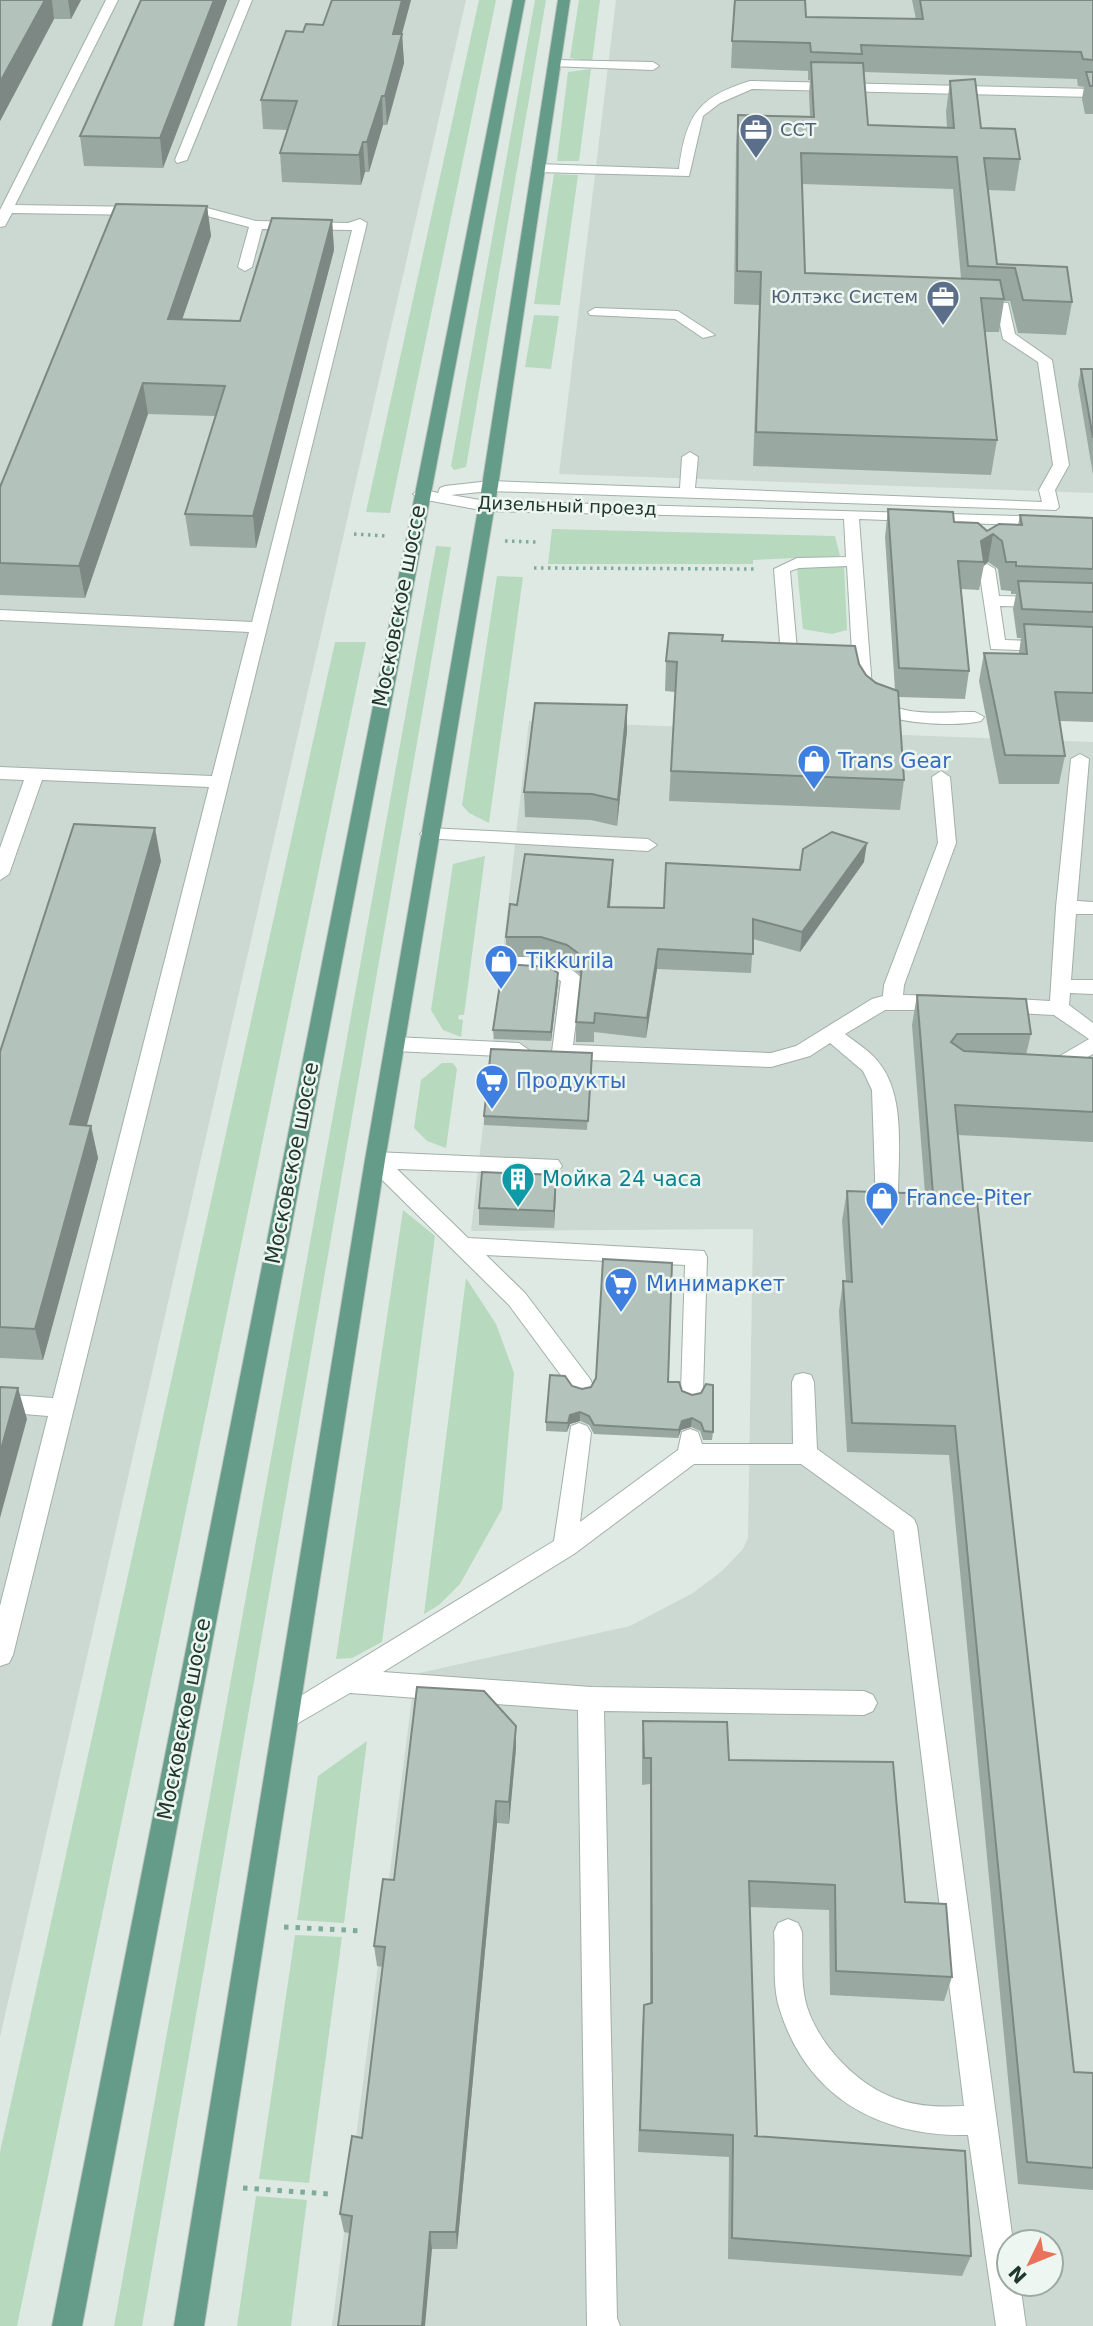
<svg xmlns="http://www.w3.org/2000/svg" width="1093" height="2326" viewBox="0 0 1093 2326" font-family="'DejaVu Sans',sans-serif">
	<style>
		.built { fill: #ccd8d2; fill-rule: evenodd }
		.green { fill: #b7d9be }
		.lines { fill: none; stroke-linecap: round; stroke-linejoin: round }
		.minor-casing { stroke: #a1b0a9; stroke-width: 2 }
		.major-casing { stroke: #bcc3c1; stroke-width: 2 }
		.path-far1 { stroke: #7fab9a; stroke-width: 3.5; stroke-dasharray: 2.5 4.5; stroke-linecap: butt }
		.path { stroke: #7fab9a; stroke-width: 5; stroke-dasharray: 4.5 7; stroke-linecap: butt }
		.minor { fill: #fff; fill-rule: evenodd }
		.major { fill: #649c89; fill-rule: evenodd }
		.wall { fill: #9aa8a2; fill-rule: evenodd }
		.shaded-wall { fill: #7d8884 }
		.building { fill: #b3c3bc; stroke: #7d8884; stroke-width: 2 }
		.labels { text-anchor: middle; stroke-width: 5; stroke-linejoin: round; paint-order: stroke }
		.far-service-label { font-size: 18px; fill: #4e5e75; stroke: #eef6f1; text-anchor: start }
		.far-street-label { font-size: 18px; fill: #20372f; stroke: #eef6f1 }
		.street-label { font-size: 21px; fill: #20372f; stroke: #eef6f1 }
		.shop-label { font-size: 21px; fill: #366cbe; stroke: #eef6f1; text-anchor: start }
		.culture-label { font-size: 21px; fill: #0d838f; stroke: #eef6f1; text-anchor: start }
	</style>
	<rect width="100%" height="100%" fill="#dee9e3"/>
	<!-- built -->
	<path class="built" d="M0,0H466L0,2037Z
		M616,0H1093V493L559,474Z
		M529,721L1093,742V2326H332L415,1674L630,1626L693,1593L723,1570L743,1549L748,1538L753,1229L471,1231ZM1009,2242H1051V2284H1009Z"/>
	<!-- green -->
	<path class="green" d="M479,0H496L390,513L366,512Z
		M535,0H546L466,467L454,470L451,466Z
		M579,0H600L592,62L570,58Z
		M591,69L579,161H557L568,72Z
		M554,174L578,175L560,305L534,304Z
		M534,315L559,316L551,369L525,367Z
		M552,529L835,536L840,556L753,560V564H548Z
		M436,546L451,547L142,2326H114Z
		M844,566L847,630L832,634L803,629L797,568Z
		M497,576L523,577L489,823L469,813L462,805Z
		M335,642H366L17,2326H0V2152Z
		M485,856L464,1015H459L458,1019L463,1020L461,1037L443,1030L431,1010L453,864Z
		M442,1063H453L457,1069L446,1148L427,1141L414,1128L421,1080Z
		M403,1210L435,1236L382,1642L352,1658L336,1659Z
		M466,1278L496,1324L514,1373L502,1509L460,1584L439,1605L424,1614Z
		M367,1741L344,1923L297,1920L318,1776Z
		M295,1935L342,1937L309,2183L259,2179Z
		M256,2196L307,2200L291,2326H237Z"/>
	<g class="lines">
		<defs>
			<path id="minor" d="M106,0H118L15,205L143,207L150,211L143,215L12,213L5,226L0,227V210Z
				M240,0H252L187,160L177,163L175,160Z
				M554,60L653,62L659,66L653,70L550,66L548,64Z
				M750,81L1093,89V97L752,89L720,103L703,116L689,176L537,172L531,168L537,164L679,169C686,117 697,97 750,81Z
				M174,208H207L256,221L348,223L360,219L367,223L13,1655L9,1663L0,1666V1606L48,1416L0,1412V1394L53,1398L209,787L42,780L9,874L0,880V848L24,780L0,779V767L212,776L249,632L0,620V610L252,622L352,230L262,229L252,267L245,271L238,267L249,227L207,216L174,214Z
				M977,301L1008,303L1015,334L1052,360L1069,465L1055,490L1059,507L1056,510L490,491L451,495L486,501L1093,518V528L859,519L872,688C892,721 942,711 975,712L984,717L981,721C956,727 900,724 877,712C866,707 861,698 854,688L847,566L799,568L790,571L797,650L811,651L813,655C806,663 788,663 781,655L774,569L797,558L846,557L844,519L486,511L421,499L413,494L421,489L438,493L440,488L445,486L490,481L680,488L682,457L690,452L698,457L695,488L1042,502L1039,490L1053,465L1038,362L1003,339L997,310L972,308L970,305Z
				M595,308L678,311L715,335L703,338L675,319L590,315L588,312Z
				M987,564L995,569L999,596L1093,599V609L1000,606L1005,640L1093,643V653L991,649L979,569Z
				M1080,754L1089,759L1077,901L1093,902V914H1076L1071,980H1093V994L1070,993L1069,1005L1093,1023V1054L1050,1078L1043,1076L1040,1071L1043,1066L1089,1039L1054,1015L998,1012L988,1005L998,998L1050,1001L1056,907L1071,759Z
				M941,771L950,777L956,843L904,985L903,995L945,996L955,1003L945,1010H885L845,1034C858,1044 873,1053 882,1067C907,1103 897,1164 898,1206L895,1212H879L876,1206L872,1090L863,1071L830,1043L810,1056L771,1067L562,1059L552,1052L561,981C545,970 509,976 500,964C511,948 571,962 581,978L573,1045L771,1053L796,1046L872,999L883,996L884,985L938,843L932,777Z
				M429,828L648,839L657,845L648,851L423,838L420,834L423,830Z
				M395,1037L519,1043L529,1050L519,1057L395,1051L385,1044Z
				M375,1152L558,1160L562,1166L558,1172L551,1174L397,1169L468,1238L704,1251L707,1257L703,1392L700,1399L692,1401L684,1399L681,1392L685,1265L486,1255L525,1293L590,1379L593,1386L590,1393L582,1395L574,1393L509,1305L368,1166L365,1160L368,1154Z
				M803,1373L811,1375L814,1382L817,1449L914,1519L917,1526L1013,2242H1009V2284H1020L1026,2326H996L968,2135C879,2137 806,2097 779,2007C772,1983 776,1956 774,1932L778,1923L788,1919L798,1923L802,1932C803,1957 800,1984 807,2007C820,2047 860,2088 900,2100C921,2107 942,2107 964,2106L894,1531L801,1464H694L574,1554L383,1672L591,1687L864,1691L873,1695L877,1703L873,1711L864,1715L604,1711L617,2318L620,2326H587L578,1710L350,1693L288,1729L279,1725L275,1717L279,1709L554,1541L571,1426L579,1423L587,1426L591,1433L580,1522L678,1450L682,1432L690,1429L698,1432L702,1444H793L792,1382L795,1375Z"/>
			<path id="major" d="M513,0H525L82,2326H52Z
				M558,0H570L498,486L385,1160L204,2326H174L365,1160L482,486Z"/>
		</defs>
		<!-- minor casing -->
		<use href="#minor" class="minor-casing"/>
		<!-- major casing -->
		<use href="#major" class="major-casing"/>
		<!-- path-far1 -->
		<path class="path-far1" d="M354,534L388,536
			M505,541L536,542
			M534,568L756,569"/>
		<!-- path -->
		<path class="path" d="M284,1927L364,1931
			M243,2188L329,2194"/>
		<!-- minor -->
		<use href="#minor" class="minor"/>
		<!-- major -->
		<use href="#major" class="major"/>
	</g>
	<!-- wall -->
	<path class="wall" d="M0,0H81L71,19H54L0,121Z
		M141,0H227L163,168L84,166L80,136Z
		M332,0H411L402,34L404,63L387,125H383L369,172H365L361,185L282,182L280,153L287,130L263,129L261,100L303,32L323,25Z
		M734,0L806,17L916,19L912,0H1093V114H1085L1082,99L1084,87L1078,86L1077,79L864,72L868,125L947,127L946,112L950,81L981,128L1020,159L1015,191L988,190L997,264L1067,267L1072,302L1066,335L1018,333L1010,301H1004L999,332H985L997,440L991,475L753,466L759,305L734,304L736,146L738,115L810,116L809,93L810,80H808V71L731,68ZM802,184L953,189L961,278L805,273Z
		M207,206L211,236L182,319L240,321L332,220L334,250L256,548L190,546L185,514L215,416L148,414L85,598L0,595V487Z
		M1081,369H1093V475L1078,385Z
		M888,509L954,522L987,531L1018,525L1020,515L1093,518V722L1059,721L1065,756L1059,784H999L979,681L984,653H1019L1021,638H1017L1013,609L1016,594H1011V591L1001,590L998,569L988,562L984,565L979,590L961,589L969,671L965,699L898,697L904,780L900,810L669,801L675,692L665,691L666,661L722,641L866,675L876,683L895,690L885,537Z
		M627,731L617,826L591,820L525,817L524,792Z
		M161,861L86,1125L91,1126L98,1158L43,1360L0,1358V1052Z
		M864,862L800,952L753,939L751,973L657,969L646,1038L594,1032V1042H576V1022L581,975L567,964L542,956L506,957V937L517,905L612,880L610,907L664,908L800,870Z
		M558,973V982L551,1041L494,1039L493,1030Z
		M917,995L1031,1034L1026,1055L1093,1058V1142L958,1135L964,1200L1074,2072L1093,2073V2190L1018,2184L949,1455L847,1452L839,1311L843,1281H846L842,1221L847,1191L925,1193L912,1025Z
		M592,1053L587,1130L484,1125V1116Z
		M556,1175L554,1228L479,1225V1208Z
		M668,1382L682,1391L713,1432L712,1440H703L700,1431L691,1427L681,1430L678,1438L594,1434L589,1425L580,1421L570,1424L567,1432L546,1431V1422L572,1386L582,1389L591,1387Z
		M643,1721L729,1760L905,1902L952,1977L944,2001L830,1995L829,1910L750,1907L757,2136L971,2256L962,2276L728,2259L729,2157L638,2152L642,2029L644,2005L650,2004V1784L642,1785V1748Z
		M516,1748L509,1824L497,1823L457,2249H432L344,2232L340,2214L362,2138L383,1967L377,1966L374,1946L394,1880Z"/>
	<!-- shaded-wall -->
	<path class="shaded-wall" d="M45,0H52L54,19L0,121V82Z
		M68,0H81L71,19Z
		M214,0H227L163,168L160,138Z
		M402,0H411L394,62L393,34Z
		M402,34L404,63L387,125L385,96Z
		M382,96L383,125L369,172L367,142Z
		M363,142L365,172L361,185L359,155Z
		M207,206L211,236L172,349L168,319Z
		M332,220L334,250L256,548L253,516Z
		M143,383L148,414L85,598L79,566Z
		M993,534L988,562L984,565L981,541Z
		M627,705V731L617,826L618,800Z
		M155,828L161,861L78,1157L70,1124Z
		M867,843L864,862L800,952L802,932Z
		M613,860L612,880L608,926V907Z
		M658,949L657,969L646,1038L647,1018Z
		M558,973V982L551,1041V1032Z
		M91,1126L98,1158L43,1360L35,1329Z
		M556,1175V1193L554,1228V1211Z
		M18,1388L27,1419L0,1518V1453Z
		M580,1412V1421L570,1424L567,1432L568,1423L570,1415Z
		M692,1418L691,1427L681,1430L678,1438L679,1430L682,1421Z
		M516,1726V1748L509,1824V1802Z
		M496,1801L497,1823L457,2249L456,2232Z
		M430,2232L432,2249L425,2326H422Z"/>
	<!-- building -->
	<path class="building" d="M0,0H45L0,82Z
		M141,0H214L160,138L80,136Z
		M332,0H402L393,34H402L385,96H382L367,142H363L359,155L280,153L297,101L261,100L286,31L303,32L306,24L323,25Z
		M735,0H805L806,17L923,19L920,0H1093V60L1083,59L1081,52L861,45L862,54L811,52L810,43L732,41Z
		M811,62L863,63L868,125L954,128L950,81L975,79L981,128L1015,129L1020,159L984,158L997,264L1067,267L1072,302L1023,300L1015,268L968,266L957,157L801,153L805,273L1000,280L1004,299L981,298L997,440L756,432L761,272L737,271L738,115L814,117Z
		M1086,72H1093V86H1090Z
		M116,204L207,206L168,319L240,321L272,218L332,220L253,516L185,514L225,386L143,383L79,566L0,563V487Z
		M1081,369H1093V438Z
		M888,509L953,512L954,522L978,523L987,531L999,524L1022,525L1020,515L1093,518V569L1016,566V562H1006L1002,541L993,534L981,541L984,562L958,561L969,671L899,668Z
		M1018,581L1093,583V612L1022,609Z
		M1024,624L1093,627V693L1055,692L1065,756L1005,755L984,653L1027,654Z
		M669,633L723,635L722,641L855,646L859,664L866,675L876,683L898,691L904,780L671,771L677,662L666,661Z
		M535,703L627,705L618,800L592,794L524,792Z
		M74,824L155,828L70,1124L91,1126L35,1329L0,1327V1052Z
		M832,832L867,843L802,932L753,919V954L658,949L647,1018L595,1013L594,1023L576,1022L583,957L567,945L541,937H506L510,904L517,905L525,854L613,860L608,907L664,908L666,863L800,870L803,849Z
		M503,964L549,967L558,973L551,1032L493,1030Z
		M917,995L1026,999L1031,1034H957L951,1042L964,1051L1093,1058V1112L955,1105L964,1200L977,1201L1074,2072L1093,2073V2168L1027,2162L955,1426L852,1423L843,1281L852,1282L847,1191L933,1194Z
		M491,1049L592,1053L588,1121L484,1116Z
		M482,1172L556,1175L554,1211L479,1208Z
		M603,1259L672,1263L668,1382H679L682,1391L692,1395L701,1393L706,1384L713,1385V1432L704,1431L701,1423L692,1418L682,1421L679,1430L594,1425L589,1416L580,1412L570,1415L568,1423L546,1422L550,1375L565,1376L572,1386L582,1389L591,1387L596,1378Z
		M0,1387L18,1388L0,1453Z
		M417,1687L484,1691L516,1726L509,1802L496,1801L456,2232H430L422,2326H338L352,2216L340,2214L352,2136L362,2138L385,1947L374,1946L383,1879L394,1880Z
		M643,1721L727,1722L729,1760L893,1762L905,1902L946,1904L952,1977L836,1971L835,1885L749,1881L757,2136H754L965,2151L971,2256L732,2238L733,2135L640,2130L644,2005L652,2003L651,1758H644Z"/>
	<!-- icons -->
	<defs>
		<symbol id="office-pin" viewBox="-11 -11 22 30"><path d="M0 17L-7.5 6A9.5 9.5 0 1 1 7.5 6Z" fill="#5c6f8a" stroke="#eef6f1"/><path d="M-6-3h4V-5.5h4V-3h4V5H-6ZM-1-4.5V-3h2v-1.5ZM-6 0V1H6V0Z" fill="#fff"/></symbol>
		<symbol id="shop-pin" viewBox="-11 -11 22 30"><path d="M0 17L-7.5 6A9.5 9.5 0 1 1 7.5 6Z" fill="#3f7fe0" stroke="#eef6f1"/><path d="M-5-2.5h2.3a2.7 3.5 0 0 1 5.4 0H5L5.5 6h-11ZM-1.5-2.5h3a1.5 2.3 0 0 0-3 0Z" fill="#fff"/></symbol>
		<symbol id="supermarket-pin" viewBox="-11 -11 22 30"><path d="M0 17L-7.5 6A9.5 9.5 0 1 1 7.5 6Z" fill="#3f7fe0" stroke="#eef6f1"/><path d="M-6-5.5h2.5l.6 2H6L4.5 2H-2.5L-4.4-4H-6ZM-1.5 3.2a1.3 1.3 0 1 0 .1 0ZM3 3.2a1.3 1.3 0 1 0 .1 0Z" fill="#fff"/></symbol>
		<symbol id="building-pin" viewBox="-11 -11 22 30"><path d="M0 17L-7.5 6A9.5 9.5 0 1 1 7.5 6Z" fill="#0f9aa8" stroke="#eef6f1"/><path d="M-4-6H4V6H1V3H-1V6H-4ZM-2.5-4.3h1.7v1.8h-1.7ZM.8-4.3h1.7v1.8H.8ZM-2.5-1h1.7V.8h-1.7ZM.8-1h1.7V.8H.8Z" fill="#fff"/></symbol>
	</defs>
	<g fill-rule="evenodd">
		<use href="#office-pin" x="737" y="111" width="38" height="52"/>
		<use href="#office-pin" x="924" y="278" width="38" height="52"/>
		<use href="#shop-pin" x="795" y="742" width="38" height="52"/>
		<use href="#shop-pin" x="482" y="942" width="38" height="52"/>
		<use href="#supermarket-pin" x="473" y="1062" width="38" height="52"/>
		<use href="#building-pin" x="499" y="1160" width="38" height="52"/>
		<use href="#shop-pin" x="863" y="1179" width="38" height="52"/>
		<use href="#supermarket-pin" x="602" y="1265" width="38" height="52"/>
	</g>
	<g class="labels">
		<!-- far-service labels -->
		<g class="far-service-label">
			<text x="780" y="136">ССТ</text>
			<text x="918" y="303" text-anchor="end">Юлтэкс Систем</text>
		</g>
		<!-- far-street labels -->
		<g class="far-street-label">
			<text transform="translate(567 506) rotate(2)" y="6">Дизельный проезд</text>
		</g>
		<!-- street labels -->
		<g class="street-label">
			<text transform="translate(399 606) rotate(-79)" y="7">Московское шоссе</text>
			<text transform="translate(292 1163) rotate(-79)" y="7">Московское шоссе</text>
			<text transform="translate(184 1719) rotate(-79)" y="7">Московское шоссе</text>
		</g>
		<!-- shop labels -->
		<g class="shop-label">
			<text x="838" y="768">Trans Gear</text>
			<text x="526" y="968">Tikkurila</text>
			<text x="516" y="1088">Продукты</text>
			<text x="906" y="1205">France-Piter</text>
			<text x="646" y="1291">Минимаркет</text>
		</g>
		<!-- culture labels -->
		<g class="culture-label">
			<text x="542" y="1186">Мойка 24 часа</text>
		</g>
	</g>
	<!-- north arrow -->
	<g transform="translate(1030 2263) rotate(227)"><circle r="33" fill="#eef6f1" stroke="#9caaa3" stroke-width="2"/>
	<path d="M0-5L12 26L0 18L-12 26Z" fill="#ea725a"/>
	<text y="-10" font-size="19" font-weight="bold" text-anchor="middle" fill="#20372f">N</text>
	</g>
</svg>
